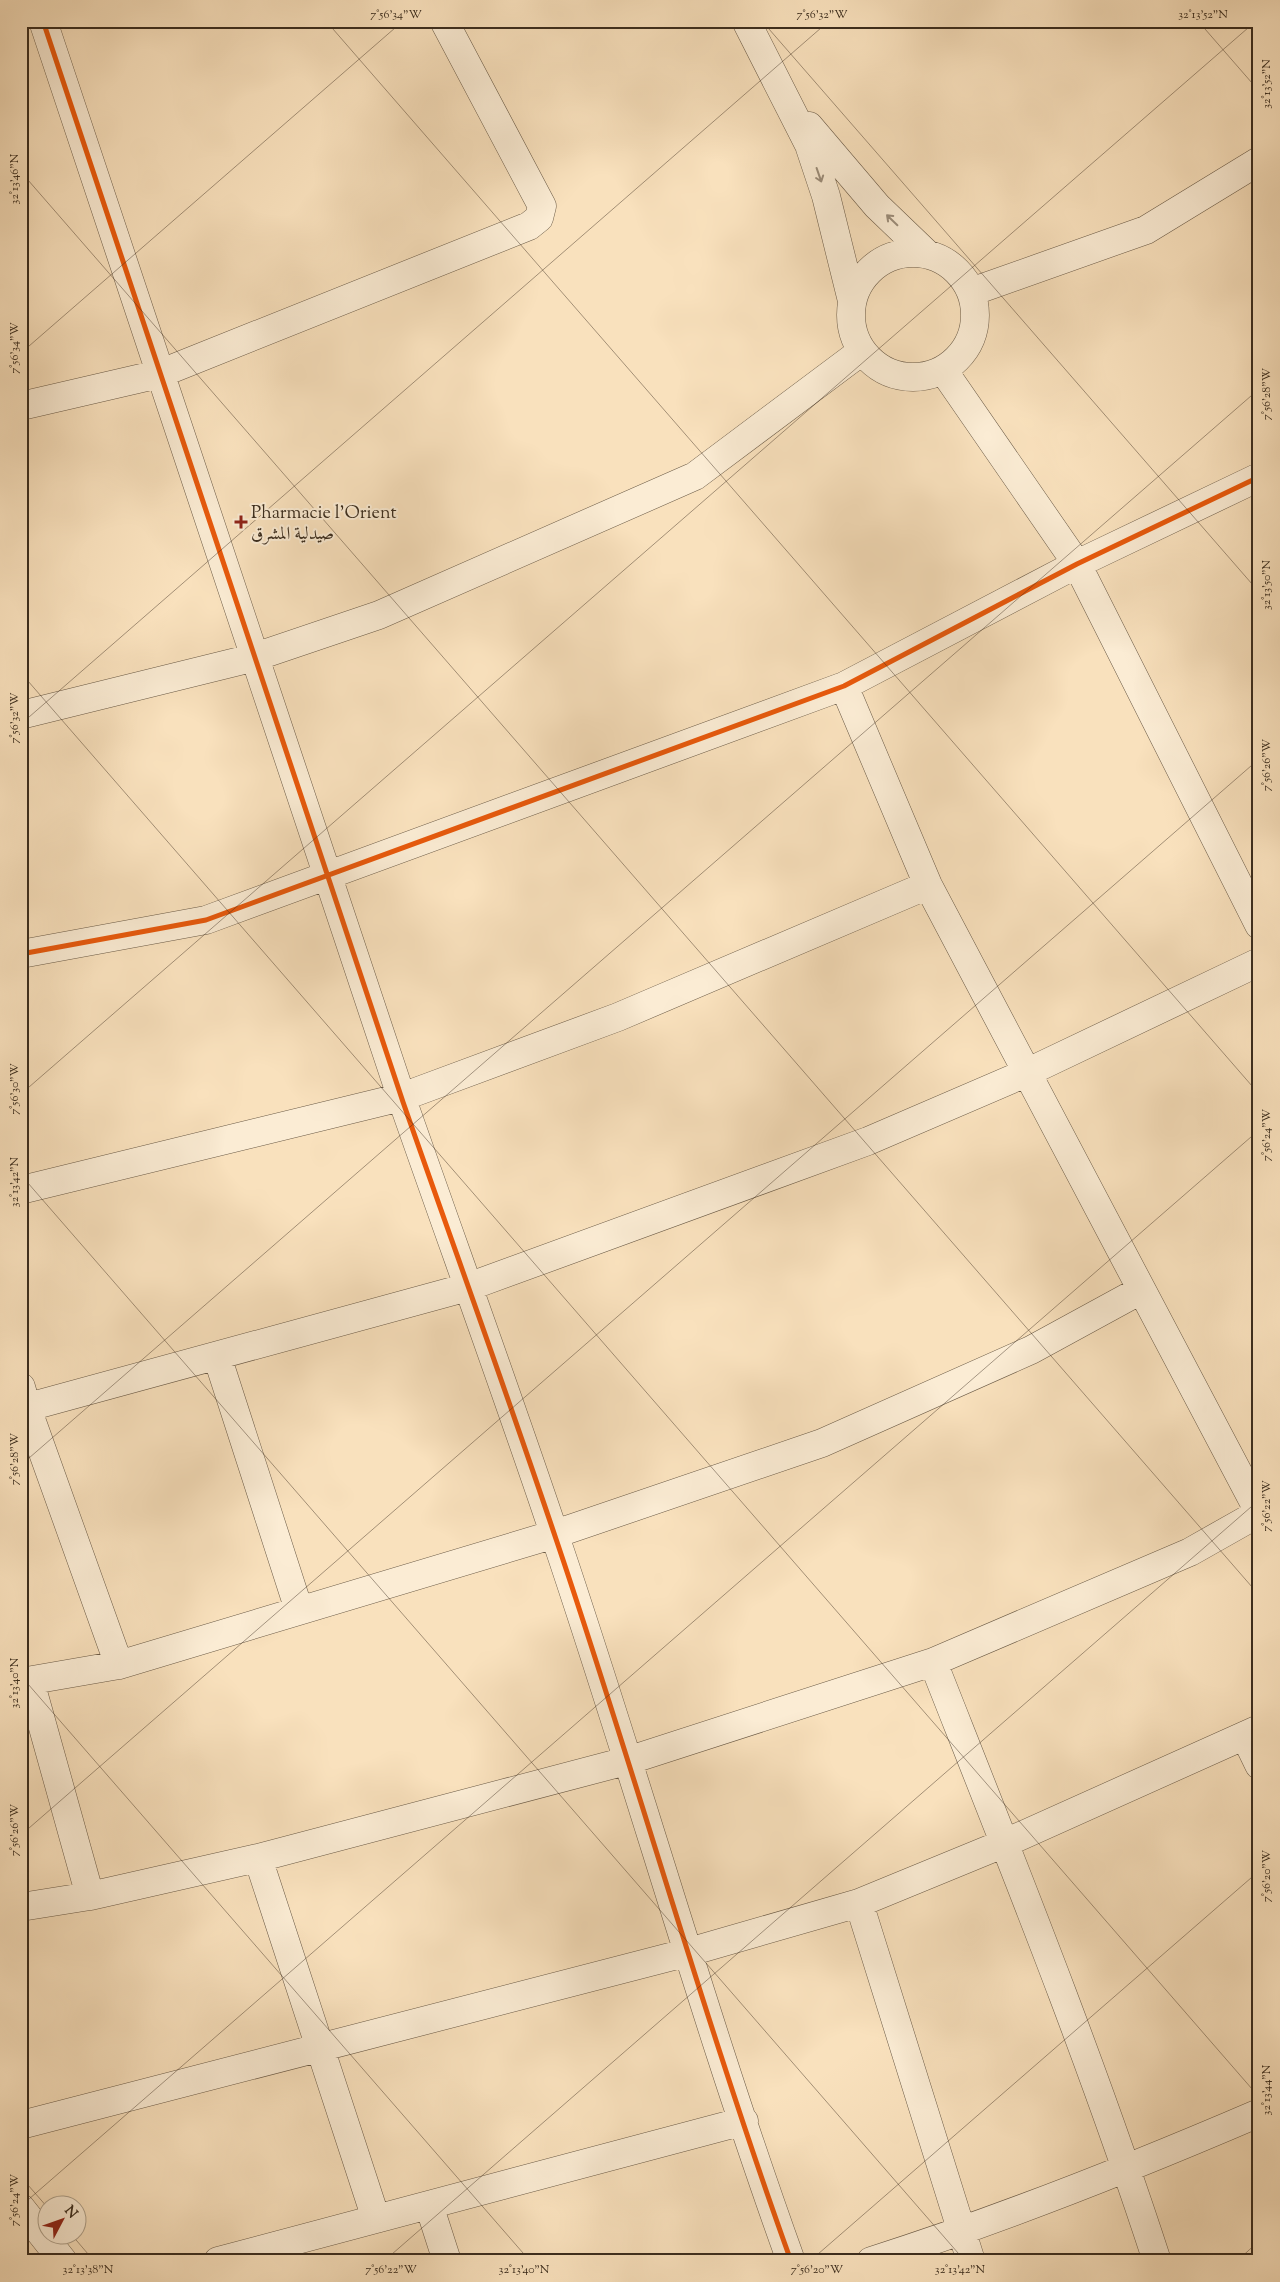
<svg xmlns="http://www.w3.org/2000/svg" width="1280" height="2282" viewBox="0 0 1280 2282" font-family="'Sorts Mill Goudy',Amiri,serif">
	<style>
		.lines { fill: none; stroke-linecap: round; stroke-linejoin: round }
		.minor-casing { stroke: #6a5a46; stroke-width: 29 }
		.minor { stroke: #fbecd4; stroke-width: 28 }
		.cycleway-casing { stroke: #fbecd4; stroke-width: 8 }
		.cycleway { stroke: #e8590c; stroke-width: 5 }
		.oneway { stroke: #9b8c79 }
		.ticks { fill: none; stroke: #3b2d1e; stroke-width: 1; stroke-opacity: 0.45 }
		.poi-dot { fill: #8f2418; stroke: #fbecd4; stroke-width: 2 }
		.labels { text-anchor: middle; stroke-width: 4; stroke-linejoin: round; paint-order: stroke }
		.poi-label { font-size: 18px; fill: #3b2d1e; stroke: #fbecd4; text-anchor: start }
		.neatline { fill: none; stroke: #3b2d1e; stroke-width: 2 }
		.ticks-label { font-size: 12px; text-anchor: middle; fill: #3b2d1e }
	</style>
	<rect width="100%" height="100%" fill="#f9e1bd"/>
	<filter id="stains"><feTurbulence type="fractalNoise" baseFrequency=".004" numOctaves="4"/><feColorMatrix values="0 0 0 0 .2 0 0 0 0 .09 0 0 0 0 .02 0 0 0 .5 -.17"/></filter>
	<radialGradient id="worn" r=".72"><stop offset=".6" stop-color="#630" stop-opacity="0"/><stop offset="1" stop-color="#630" stop-opacity=".3"/></radialGradient>
	<g class="lines">
		<defs>
			<path id="minor" d="M43,21C162,382 280,743 403,1102C454,1248 507,1393 556,1539C637,1778 705,2023 791,2261
				M746,21L809,145L826,196L852,301
				M809,126L877,206L927,254
				M851 315a62 62 0 1 1 124 0a62 62 0 1 1-124 0Z
				M971,292L1146,230L1259,161
				M943,370L1077,564L1259,925
				M21,406L159,374L529,226L539,218L542,206L444,21
				M844,686L928,885L1259,1512
				M21,715L252,658L379,615L695,476L862,351
				M21,954L206,920L844,686L1077,564L1259,477
				M21,1190L402,1097L618,1017L928,885
				M217,1356L299,1610
				M21,1387L27,1408L119,1665
				M21,1409L468,1287L868,1141L1026,1073L1259,962
				M933,1662C1011,1860 1091,2058 1157,2261
				M30,1681L90,1896
				M21,1682L119,1665L555,1534L822,1443L1031,1350L1141,1290
				M1245,1736L1259,1765
				M258,1858L376,2219
				M859,1903L971,2261
				M21,1907L90,1896L258,1858L630,1760L933,1662L1190,1552L1259,1513
				M21,2125L689,1952L859,1903L1005,1843L1259,1729
				M429,2205L447,2261
				M21,2208L63,2261
				M218,2261L744,2121
				M871,2261C1003,2219 1131,2168 1259,2113"/>
		</defs>
		<!-- minor casing -->
		<use href="#minor" class="minor-casing"/>
		<!-- minor -->
		<use href="#minor" class="minor"/>
		<defs>
			<path id="cycleway" d="M43,21C162,382 280,743 403,1102C454,1248 507,1393 556,1539C637,1778 705,2023 791,2261
				M21,954L206,920L844,686L1077,564L1259,477"/>
		</defs>
		<!-- cycleway casing -->
		<use href="#cycleway" class="cycleway-casing"/>
		<!-- cycleway -->
		<use href="#cycleway" class="cycleway"/>
	</g>
	<!-- one-way arrows -->
	<defs><path id="oneway-shaft" d="M-6 0H5M1.5-3L5.5 0L1.5 3" fill="none" stroke-width="1.6" stroke-linecap="round" stroke-linejoin="round" transform="scale(1.25)"/></defs>
	<g class="oneway">
		<use href="#oneway-shaft" transform="translate(819 175) rotate(71)"/>
		<use href="#oneway-shaft" transform="translate(892 220) rotate(-136)"/>
	</g>
	<!-- ticks -->
	<path class="ticks" d="M326,21L1259,1094M762,21L1259,592M1198,21L1259,91M21,172L1259,1595M21,353L403,21M21,673L1259,2097M21,724L829,21M21,1094L1256,21M21,1175L965,2261M21,1465L1259,389M21,1676L530,2261M21,1835L1259,759M21,2177L48,2208M21,2206L1259,1130M71,2234L94,2261M384,2261L1259,1500M810,2261L1259,1871M1237,2261L1259,2241"/>
	<!-- markers -->
	<path class="poi-dot" d="M238.5 514.5h5v5h5v5h-5v5h-5v-5h-5v-5h5z"/>
	<g class="labels">
		<!-- poi labels -->
		<g class="poi-label">
			<text x="251" y="518">Pharmacie l'Orient<tspan x="251" dy="21">صيدلية المشرق</tspan></text>
		</g>
	</g>
	<!-- margin -->
	<rect width="1280" height="2282" fill="none" stroke="#f9e1bd" stroke-width="55"/>
	<!-- north arrow -->
	<g transform="translate(62 2220) rotate(49)"><circle r="24" fill="#fbecd4" stroke="#aea08b"/>
	<path d="M0-4L9 19L0 12L-9 19Z" fill="#8f2418"/>
	<text y="-8" font-size="14" font-weight="bold" text-anchor="middle" fill="#3b2d1e">N</text>
	</g>
	<rect x="28" y="28" width="1224" height="2226" class="neatline"/>
	<g class="ticks-label">
		<text x="396" y="18">7°56'34"W</text>
		<text x="822" y="18">7°56'32"W</text>
		<text x="1203" y="18">32°13'52"N</text>
		<text transform="translate(1266 84) rotate(-90)" y="4">32°13'52"N</text>
		<text transform="translate(14 179) rotate(-90)" y="4">32°13'46"N</text>
		<text transform="translate(14 348) rotate(-90)" y="4">7°56'34"W</text>
		<text transform="translate(1266 394) rotate(-90)" y="4">7°56'28"W</text>
		<text transform="translate(1266 585) rotate(-90)" y="4">32°13'50"N</text>
		<text transform="translate(14 718) rotate(-90)" y="4">7°56'32"W</text>
		<text transform="translate(1266 765) rotate(-90)" y="4">7°56'26"W</text>
		<text transform="translate(14 1089) rotate(-90)" y="4">7°56'30"W</text>
		<text transform="translate(1266 1135) rotate(-90)" y="4">7°56'24"W</text>
		<text transform="translate(14 1182) rotate(-90)" y="4">32°13'42"N</text>
		<text transform="translate(14 1459) rotate(-90)" y="4">7°56'28"W</text>
		<text transform="translate(1266 1506) rotate(-90)" y="4">7°56'22"W</text>
		<text transform="translate(14 1683) rotate(-90)" y="4">32°13'40"N</text>
		<text transform="translate(14 1830) rotate(-90)" y="4">7°56'26"W</text>
		<text transform="translate(1266 1876) rotate(-90)" y="4">7°56'20"W</text>
		<text transform="translate(1266 2090) rotate(-90)" y="4">32°13'44"N</text>
		<text transform="translate(14 2200) rotate(-90)" y="4">7°56'24"W</text>
		<text x="88" y="2273">32°13'38"N</text>
		<text x="391" y="2273">7°56'22"W</text>
		<text x="524" y="2273">32°13'40"N</text>
		<text x="817" y="2273">7°56'20"W</text>
		<text x="960" y="2273">32°13'42"N</text>
	</g>
	<rect width="100%" height="100%" filter="url(#stains)"/>
	<rect width="100%" height="100%" fill="url(#worn)"/>
</svg>
